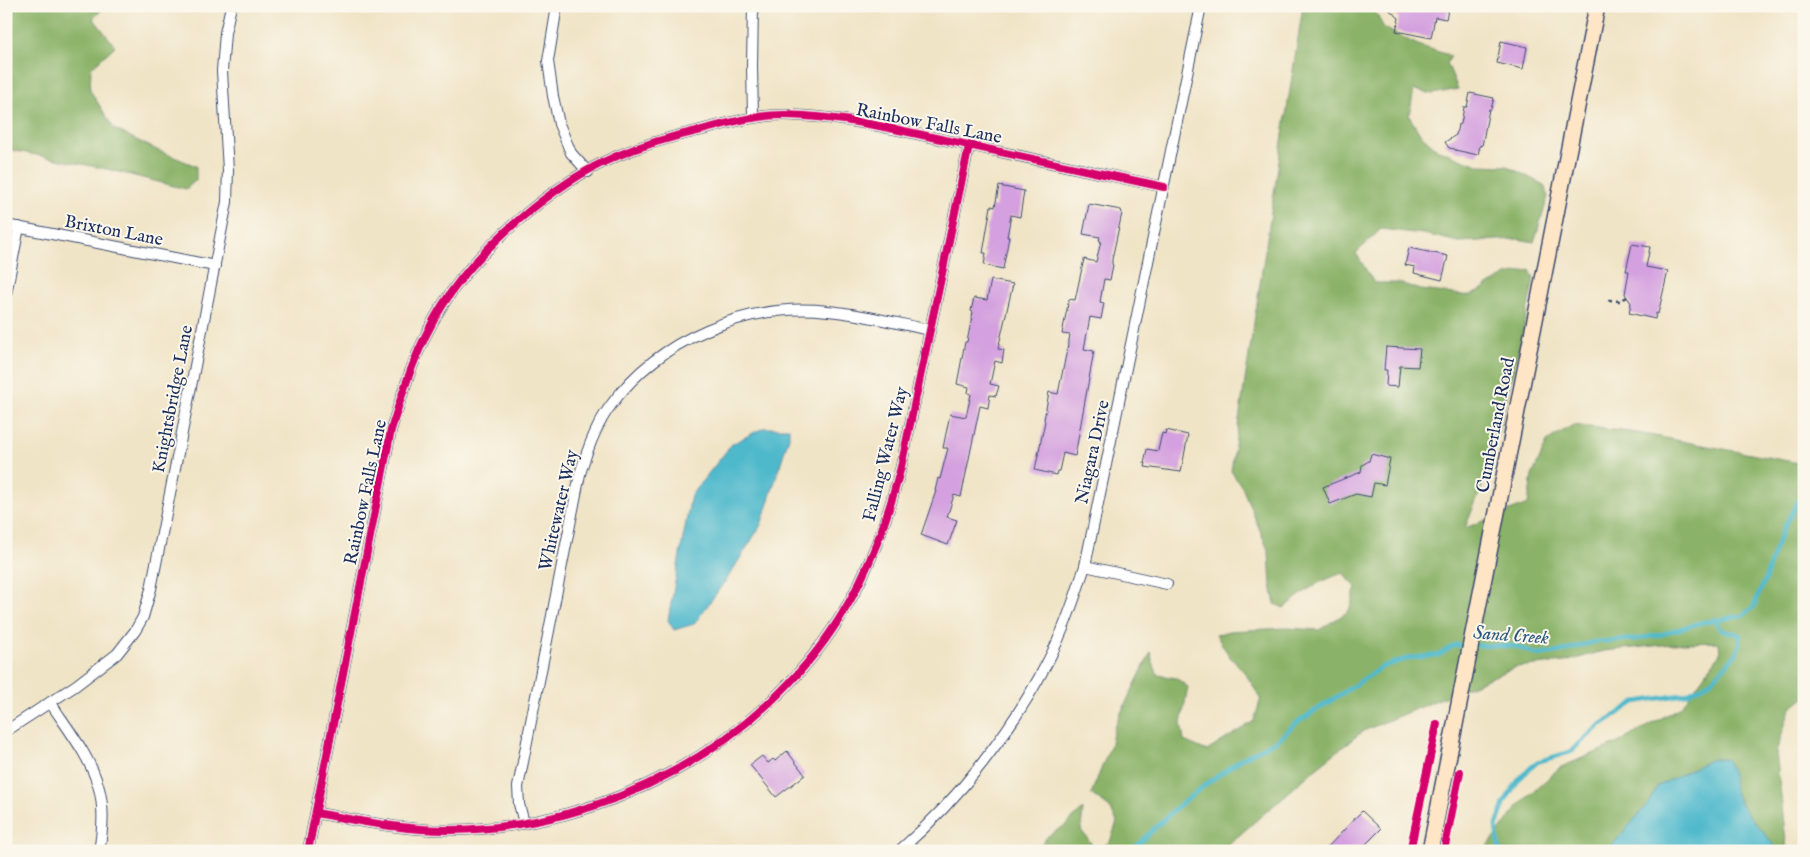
<svg xmlns="http://www.w3.org/2000/svg" width="1810" height="857" viewBox="0 0 1810 857" font-family="'IM FELL English',serif">
	<style>
		.forest { fill: #8ab268; stroke: #527063 }
		.water { fill: #4fb9cc; stroke: #357495 }
		.lines { fill: none; stroke-linecap: round; stroke-linejoin: round }
		.stream { stroke: #4fb9cc; stroke-width: 4.5 }
		.building { fill: #d4a0df }
		.minor-casing { stroke: #3b4a6e; stroke-width: 12 }
		.secondary-casing { stroke: #3b4a6e; stroke-width: 18 }
		.path { stroke: #3b4a6e; stroke-width: 2.5; stroke-dasharray: 4 4; stroke-linecap: butt }
		.minor { stroke: #fff; stroke-width: 10 }
		.secondary { stroke: #fee5c5; stroke-width: 15 }
		.cycleway-casing { stroke: #fbf7ec; stroke-width: 11 }
		.cycleway { stroke: #d6006c; stroke-width: 8 }
		.labels { text-anchor: middle; stroke-width: 4; stroke-linejoin: round; paint-order: stroke }
		.street-label { font-size: 18px; fill: #1b2f5e; stroke: #fbf7ec }
		.water-label { font-size: 19px; font-style: italic; fill: #2b587f; stroke: #fbf7ec }
	</style>
	<rect width="100%" height="100%" fill="#fbf7ec"/>
	<filter id="ink" filterUnits="userSpaceOnUse"><feTurbulence type="fractalNoise" baseFrequency=".02" numOctaves="2"/><feDisplacementMap in="SourceGraphic" scale="10" xChannelSelector="R" yChannelSelector="G"/><feConvolveMatrix kernelMatrix="1 2 1 2 8 2 1 2 1" color-interpolation-filters="sRGB"/></filter>
	<filter id="wash" filterUnits="userSpaceOnUse"><feTurbulence type="fractalNoise" baseFrequency=".0096" numOctaves="4" result="noise"/><feDisplacementMap in="SourceGraphic" scale="20" xChannelSelector="R" yChannelSelector="G"/><feGaussianBlur stdDeviation="1.12" result="paint"/><feColorMatrix in="noise" values="0 0 0 0 0 0 0 0 0 0 0 0 0 0 0 0 0 1.4 0 .05"/><feComposite in="paint" operator="in"/></filter>
	<g filter="url(#wash)">
		<rect width="100%" height="100%" fill="#f0e4c6"/>
		<!-- forest -->
		<path class="forest" d="M24,6H106L93,18L115,46L91,68L90,90L114,129L157,150L196,166V180L186,189L107,169L6,149V9L7,10Z
			M1303,6H1372L1384,28L1418,45L1451,56L1447,63L1458,89L1433,94L1414,90L1409,116L1420,134L1438,150L1478,165L1507,166L1544,185L1548,197L1534,242L1518,239L1459,242L1423,234L1381,229L1356,253L1374,283H1400L1421,290L1470,296L1507,275L1530,270L1534,279L1520,345L1487,474L1465,528L1528,504L1532,476L1548,440L1573,425L1638,433L1804,464V698L1790,709L1776,752L1787,851H1484L1519,805L1559,768L1618,743L1681,707L1720,654L1719,642L1683,643L1603,651L1565,662L1516,667L1363,731L1320,765L1221,851H1035L1048,836L1066,825L1083,809L1081,830L1096,850L1110,842L1117,822L1110,808L1091,794L1110,747L1115,725L1151,652L1152,661L1158,675L1176,678L1188,687L1181,724L1184,741L1207,751L1254,721L1261,698L1245,673L1230,657L1216,635L1229,631L1286,628L1319,630L1349,611L1356,587L1343,573C1316,582 1306,590 1284,608L1275,604L1271,585L1269,552L1242,487L1231,471Z"/>
		<!-- water -->
		<path class="water" d="M763,428H789V437L761,525L729,576L694,624L674,630L668,620L691,495L732,444Z
			M1712,759H1726C1736,773 1731,789 1740,803C1749,818 1763,830 1773,844L1775,851H1607L1648,804L1658,786Z"/>
		<g class="lines">
			<!-- stream -->
			<path class="stream" d="M1131,851L1176,808L1209,782L1243,758L1278,740L1295,724L1384,666L1410,658L1439,655L1455,645L1515,646L1538,655L1564,651L1593,642L1638,639L1663,634L1699,623L1741,616L1753,608L1765,580L1774,552L1784,527L1800,497L1804,483
				M1500,851L1496,828L1504,803L1519,779L1537,762L1570,752L1599,726L1635,702L1687,694L1707,684L1717,675L1736,654L1740,644V635C1726,630 1721,636 1715,619"/>
		</g>
		<g id="blocks">
			<!-- building -->
			<path class="building" d="M1385,6H1449L1446,19L1435,17L1431,38L1396,31L1399,18Z
				M1501,41L1527,47L1523,69L1497,63Z
				M1470,93L1494,98L1491,109H1489L1482,146L1480,145L1478,155L1455,150V149L1449,148L1445,142L1456,135L1458,125L1461,124L1464,107H1467Z
				M999,186L1024,191L1020,217L1011,215L1007,237H1009L1003,269L984,265L986,253H983L991,206L995,207Z
				M1089,204L1121,210L1122,213L1112,259V264L1113,265L1110,280L1104,279L1100,302L1104,303L1101,319L1090,317L1084,349L1094,351L1075,456L1063,453L1059,471H1057L1056,475L1035,470L1045,421L1044,420L1049,392L1058,394L1070,335L1062,334L1069,299L1075,300L1084,259L1096,262L1101,241L1099,240L1100,237L1083,234Z
				M1632,244L1650,247L1646,267L1668,271L1658,314L1656,313L1655,319L1629,313L1631,303L1625,294L1629,271H1626Z
				M1409,248L1448,256L1442,280L1414,273L1415,267L1405,265Z
				M991,280L1013,284L998,349L1004,350L1002,363L995,361L990,384L999,386L996,396L990,395L988,408L980,406L961,497L954,495L947,517L957,520L948,545L921,535L936,491H935L938,478L940,479L948,448H943L950,414L966,417L971,394L968,393L969,387L957,384L965,342H967L973,312L971,311L974,298L987,300Z
				M1386,347L1420,349L1418,367L1400,366L1398,387L1386,386L1387,370H1384Z
				M1166,430L1188,435L1181,472L1145,467L1146,463H1144L1147,449L1158,451L1162,433L1165,434Z
				M1371,454L1390,459L1385,485L1374,483L1371,497L1356,494L1330,504L1323,487L1361,472L1362,465L1369,461Z
				M787,751L805,775L776,797L750,765L762,756L768,763L773,759L775,761Z
				M1362,811L1381,829L1359,851H1324Z"/>
		</g>
	</g>
	<g filter="url(#ink)">
		<use href="#blocks" fill-opacity="0" stroke="#3b4a6e" stroke-width="1"/>
		<g class="lines">
			<defs>
				<path id="minor" d="M557,6L548,61L553,96L559,124L571,153L588,172
					M753,6L752,66L753,116
					M6,225L215,266
					M6,294L19,227
					M1085,566L1167,584
					M50,702C67,728 89,755 98,785C105,807 103,829 99,851
					M6,731L75,686L117,654L135,631L143,617L151,589L179,448L227,202L228,170L222,71L225,33L231,6
					M316,813C361,821 406,831 452,830C605,828 760,747 841,616C870,569 887,520 901,467L969,146
					M524,823L519,804L518,787L580,474C587,450 596,425 611,405C659,339 747,302 828,311C862,314 896,323 929,330
					M308,851L391,430C404,387 418,344 442,306C478,248 555,182 617,156C643,145 670,137 697,131C726,124 754,115 784,115C846,116 907,132 968,145C1033,159 1098,173 1164,187
					M899,851C959,799 1012,731 1048,661C1064,631 1075,598 1085,566L1201,6"/>
				<path id="secondary" d="M1430,851L1597,6"/>
			</defs>
			<!-- minor casing -->
			<use href="#minor" class="minor-casing"/>
			<!-- secondary casing -->
			<use href="#secondary" class="secondary-casing"/>
			<!-- path -->
			<path class="path" d="M1608,300L1620,301L1627,297"/>
			<!-- minor -->
			<use href="#minor" class="minor"/>
			<!-- secondary -->
			<use href="#secondary" class="secondary"/>
			<defs>
				<path id="cycleway" d="M316,813C361,821 406,831 452,830C605,828 760,747 841,616C870,569 887,520 901,467L969,146
					M308,851L391,430C404,387 418,344 442,306C478,248 555,182 617,156C643,145 670,137 697,131C726,124 754,115 784,115C846,116 907,132 968,145C1033,159 1098,173 1164,187
					M1410,851L1437,724
					M1444,851L1460,772"/>
			</defs>
			<!-- cycleway casing -->
			<use href="#cycleway" class="cycleway-casing"/>
			<!-- cycleway -->
			<use href="#cycleway" class="cycleway"/>
		</g>
	</g>
	<g class="labels">
		<!-- street labels -->
		<g class="street-label">
			<text transform="translate(929 123) rotate(11)" y="6">Rainbow Falls Lane</text>
			<text transform="translate(114 230) rotate(11)" y="6">Brixton Lane</text>
			<text transform="translate(172 399) rotate(-79)" y="6">Knightsbridge Lane</text>
			<text transform="translate(1495 425) rotate(-79)" y="6">Cumberland Road</text>
			<text transform="translate(1092 452) rotate(-78)" y="6">Niagara Drive</text>
			<text transform="translate(885 454) rotate(-76)" y="6">Falling Water Way</text>
			<text transform="translate(365 492) rotate(-78)" y="6">Rainbow Falls Lane</text>
			<text transform="translate(558 510) rotate(-77)" y="6">Whitewater Way</text>
		</g>
		<!-- water labels -->
		<g class="water-label">
			<text transform="translate(1511 634) rotate(4)" y="7">Sand Creek</text>
		</g>
	</g>
	<!-- margin -->
	<rect width="1810" height="857" fill="none" stroke="#fbf7ec" stroke-width="25"/>
</svg>
